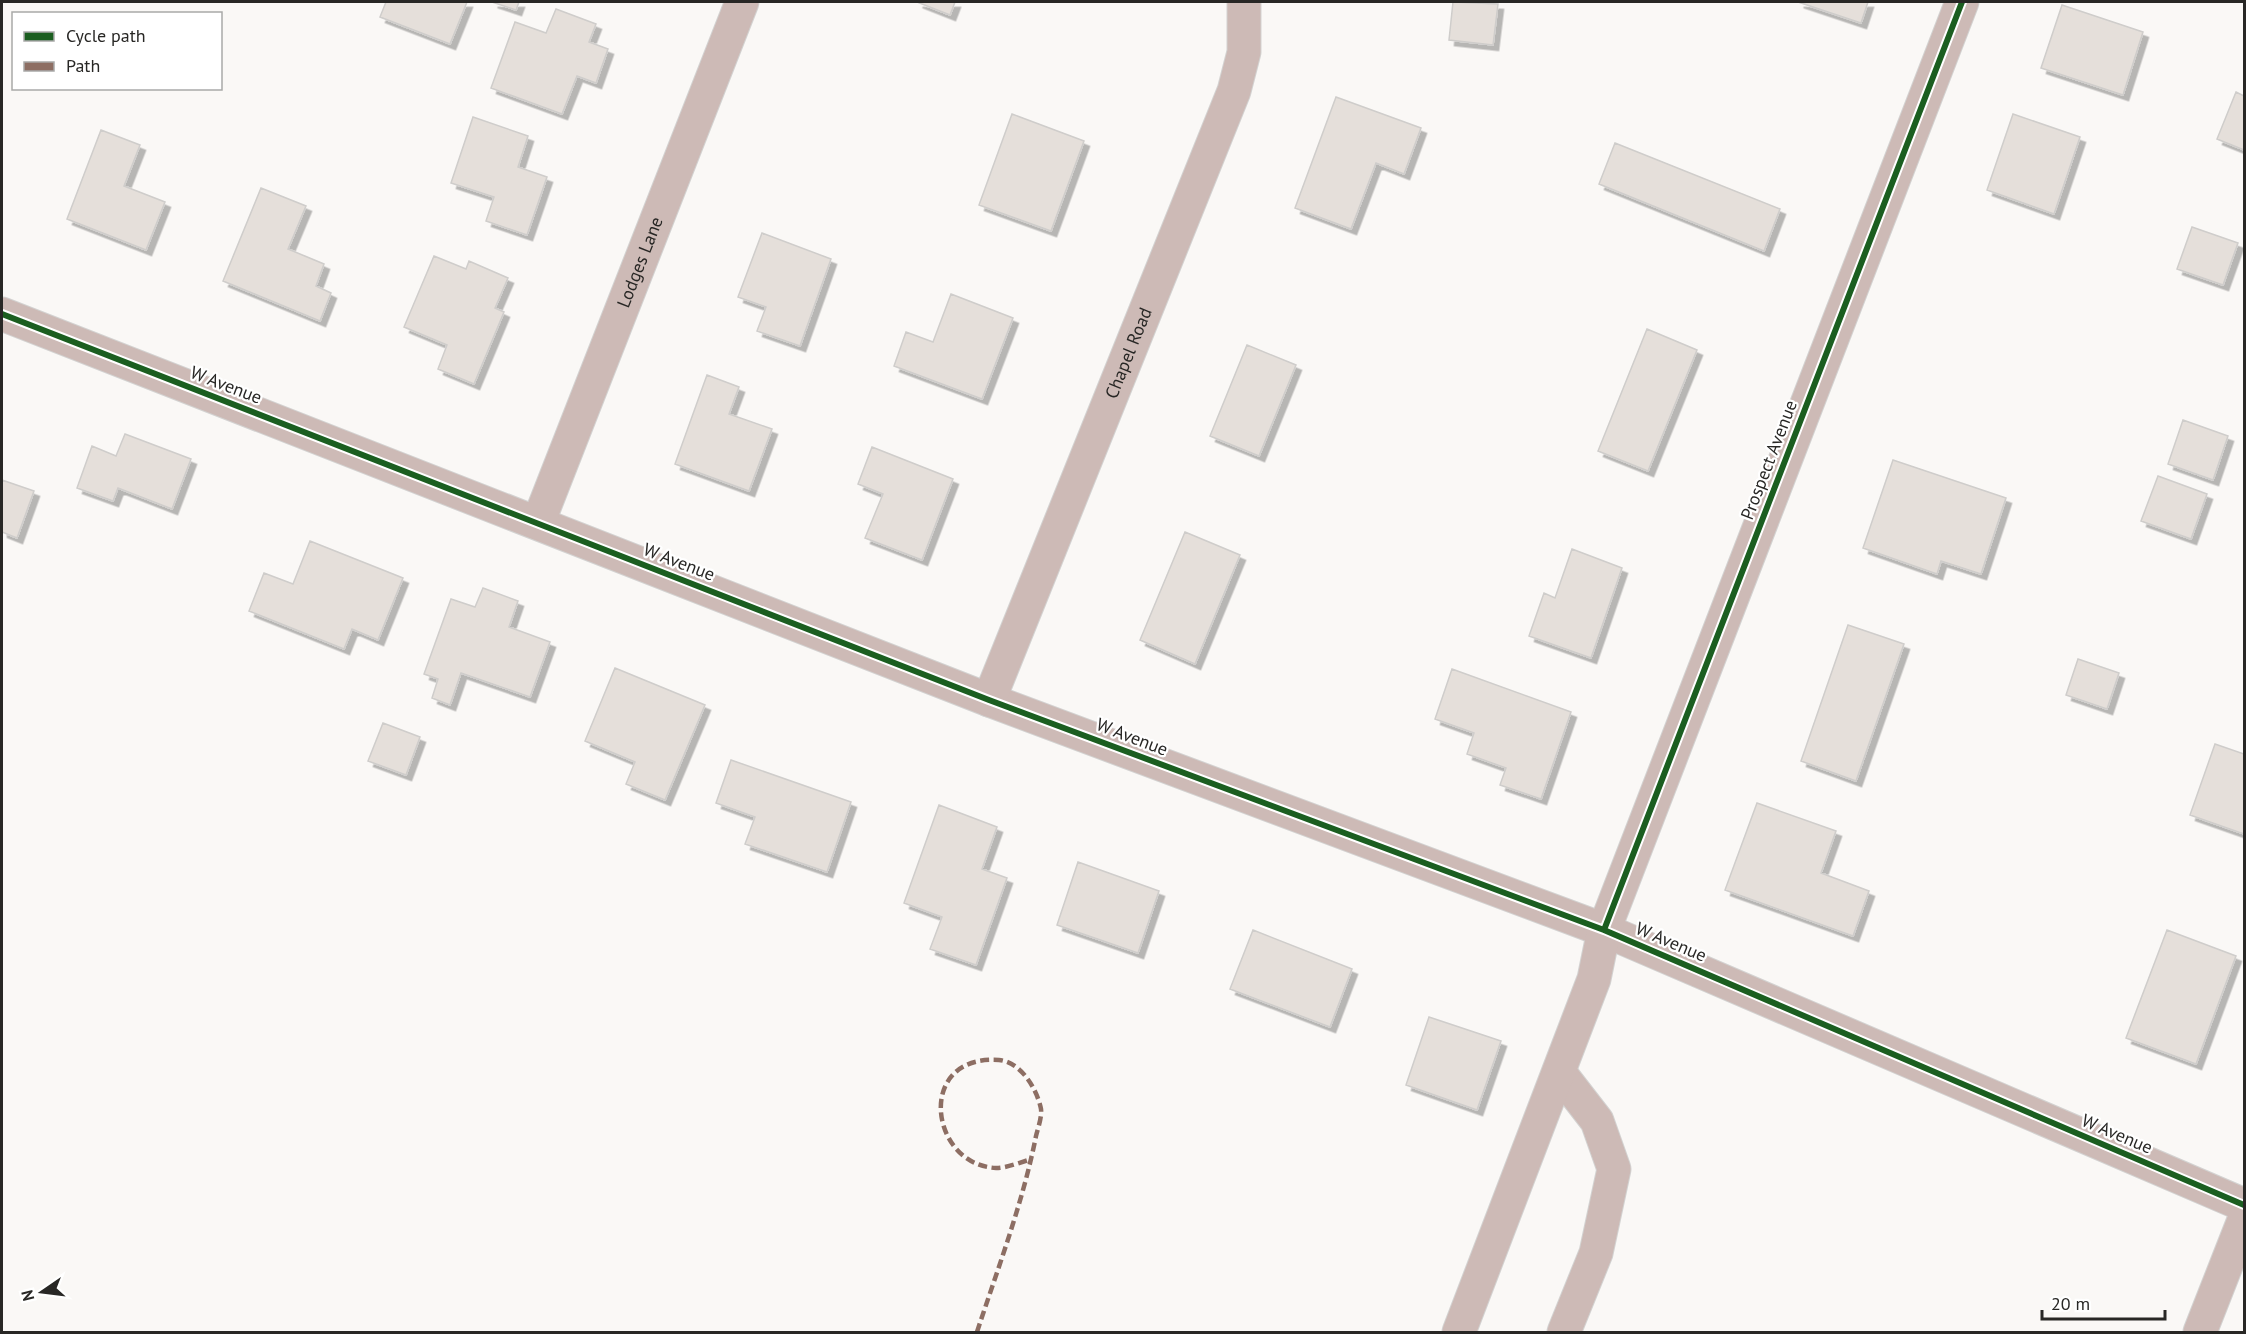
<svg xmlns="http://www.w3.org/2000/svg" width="2246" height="1334" viewBox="0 0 2246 1334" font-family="'PT Sans',sans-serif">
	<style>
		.building { fill: #e5dfda; stroke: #cfcdcb; stroke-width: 1.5; filter: url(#shadow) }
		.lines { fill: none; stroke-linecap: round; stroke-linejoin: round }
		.minor-casing { stroke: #d3d2d1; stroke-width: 35 }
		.minor { stroke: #cdbab6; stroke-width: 33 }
		.quiet { stroke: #8d6e63; stroke-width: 4.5; stroke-dasharray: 9 4.5; stroke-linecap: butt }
		.cycleway-casing { stroke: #fff; stroke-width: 10 }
		.cycleway { stroke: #1b5e20; stroke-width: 6 }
		.labels { text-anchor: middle; stroke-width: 4.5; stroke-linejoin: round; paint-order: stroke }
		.street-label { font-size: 18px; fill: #282725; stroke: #fff }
	</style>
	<defs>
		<filter id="shadow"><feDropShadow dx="5.5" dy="5.5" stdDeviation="0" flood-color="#0004"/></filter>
	</defs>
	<rect width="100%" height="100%" fill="#faf8f6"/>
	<!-- building -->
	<path class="building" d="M386,2H467L450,44L380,17Z
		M492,2H519L516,10Z
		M917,2H955L950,15Z
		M1453,2L1498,4L1493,45L1449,40Z
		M1798,2H1868L1861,23Z
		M2062,5L2143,32L2123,95L2041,68Z
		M556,9L596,24L589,42L608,49L596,83L577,76L562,114L491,88L515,22L546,33Z
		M2236,92L2244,96V150L2217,139Z
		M1336,97L1421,128L1404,174L1376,163L1351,229L1295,208Z
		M1012,114L1084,141L1051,231L979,205Z
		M2013,114L2080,137L2054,214L1987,190Z
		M473,117L528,136L518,167L547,177L527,235L486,221L494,197L451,183Z
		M101,130L140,145L124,186L165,202L146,250L67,219Z
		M1615,143L1780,209L1764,251L1599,184Z
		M261,188L306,206L288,249L324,264L316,286L331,293L320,321L223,281Z
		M2192,227L2238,243L2223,285L2177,269Z
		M762,233L831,259L800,346L757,331L766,307L738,297Z
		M434,256L466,269L469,261L508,278L495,308L504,312L474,384L438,369L447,345L404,327Z
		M951,294L1013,318L982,399L894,366L906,332L933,342Z
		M1647,329L1697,350L1648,471L1598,451Z
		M1247,345L1296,365L1259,456L1210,436Z
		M707,375L739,387L729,414L772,429L749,491L675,464Z
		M2183,420L2228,436L2213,480L2168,464Z
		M125,434L191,459L172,509L118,488L113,501L77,488L92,446L116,456Z
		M872,447L953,479L922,560L865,538L883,494L858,484Z
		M1893,460L2006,498L1981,574L1941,561L1937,574L1863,548Z
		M2158,476L2207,494L2191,539L2141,521Z
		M2,480L34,491L17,538L2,532Z
		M1185,532L1240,555L1195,664L1140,640Z
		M310,541L403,578L378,640L352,629L344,649L249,611L264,573L293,584Z
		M1572,549L1622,568L1591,658L1529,636L1544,593L1555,598Z
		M483,588L518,601L509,627L550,642L530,697L461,673L450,705L432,698L438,679L424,674L451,599L475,607Z
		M1848,625L1904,644L1856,781L1801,761Z
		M2078,659L2119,673L2107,709L2066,695Z
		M615,668L705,705L665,800L626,784L635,762L585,741Z
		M1452,669L1571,712L1541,799L1500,785L1506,768L1467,754L1474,733L1435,719Z
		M383,723L420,737L406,775L368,761Z
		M2215,744L2244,754V834L2190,815Z
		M731,760L851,802L827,872L745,844L755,817L716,803Z
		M1757,803L1836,831L1821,873L1869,891L1853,936L1725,890Z
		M939,805L997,827L982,869L1007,878L976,965L930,949L942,917L904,903Z
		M1078,862L1159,891L1138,953L1057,925Z
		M1253,930L1352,969L1330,1027L1230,989Z
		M2167,930L2236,956L2196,1064L2126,1038Z
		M1429,1017L1501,1041L1477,1110L1406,1085Z"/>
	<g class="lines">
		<defs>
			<g id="minor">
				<path d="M2,314L989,700L1604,930L2244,1205"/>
				<path id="s1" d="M538,523L742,2"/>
				<path id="s2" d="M989,700L1234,91L1244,52V2"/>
				<path d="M1559,1072L1597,1121L1614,1169L1596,1253L1564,1332"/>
				<path d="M1459,1332L1594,979L1604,930L1962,2"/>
				<path d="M2200,1332L2244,1220"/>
			</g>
		</defs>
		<!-- minor casing -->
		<use href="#minor" class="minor-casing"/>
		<!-- minor -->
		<use href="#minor" class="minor"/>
		<!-- quiet -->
		<path class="quiet" d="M977,1332C998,1268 1023,1202 1036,1136C1038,1128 1042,1117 1041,1109C1037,1089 1021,1062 999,1060C915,1054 929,1165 996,1168C1007,1168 1021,1162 1032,1159"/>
		<defs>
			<path id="cycleway" d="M2,314L989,700L1604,930L2244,1205
				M1604,930L1962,2"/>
		</defs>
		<!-- cycleway casing -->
		<use href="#cycleway" class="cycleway-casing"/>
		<!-- cycleway -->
		<use href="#cycleway" class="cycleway"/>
	</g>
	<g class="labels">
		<!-- street labels -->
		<g class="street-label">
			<text dy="6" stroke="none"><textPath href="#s1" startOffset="280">Lodges Lane</textPath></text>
			<text dy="6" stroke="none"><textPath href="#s2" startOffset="374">Chapel Road</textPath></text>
			<text transform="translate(226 385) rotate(21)" y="6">W Avenue</text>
			<text transform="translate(1769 460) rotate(-69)" y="6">Prospect Avenue</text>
			<text transform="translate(679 562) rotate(21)" y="6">W Avenue</text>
			<text transform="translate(1132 737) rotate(21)" y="6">W Avenue</text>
			<text transform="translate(1671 942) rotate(23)" y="6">W Avenue</text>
			<text transform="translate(2117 1134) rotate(23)" y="6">W Avenue</text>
		</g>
	</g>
	<!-- border -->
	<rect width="2246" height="1334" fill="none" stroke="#282725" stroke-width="6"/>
	<!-- legend -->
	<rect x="12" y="12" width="210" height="78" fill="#ffffff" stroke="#a9a9a8" stroke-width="1.5"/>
	<rect x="24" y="32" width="30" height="9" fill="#1b5e20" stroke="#a9a9a8" stroke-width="1.5"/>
	<text x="66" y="42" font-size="18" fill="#282725">Cycle path</text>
	<rect x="24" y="62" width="30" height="9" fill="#8d6e63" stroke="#a9a9a8" stroke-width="1.5"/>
	<text x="66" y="72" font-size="18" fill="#282725">Path</text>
	<!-- north arrow -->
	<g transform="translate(42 1292) rotate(256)" stroke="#ffffff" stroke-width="4.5" paint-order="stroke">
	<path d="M0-4.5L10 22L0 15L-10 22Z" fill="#282725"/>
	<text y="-9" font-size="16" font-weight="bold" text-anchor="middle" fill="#282725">N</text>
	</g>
	<!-- scale -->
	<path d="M2042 1310v9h123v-9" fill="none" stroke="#282725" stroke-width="3"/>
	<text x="2051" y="1310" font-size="18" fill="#282725" stroke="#ffffff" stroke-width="4.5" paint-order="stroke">20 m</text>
</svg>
